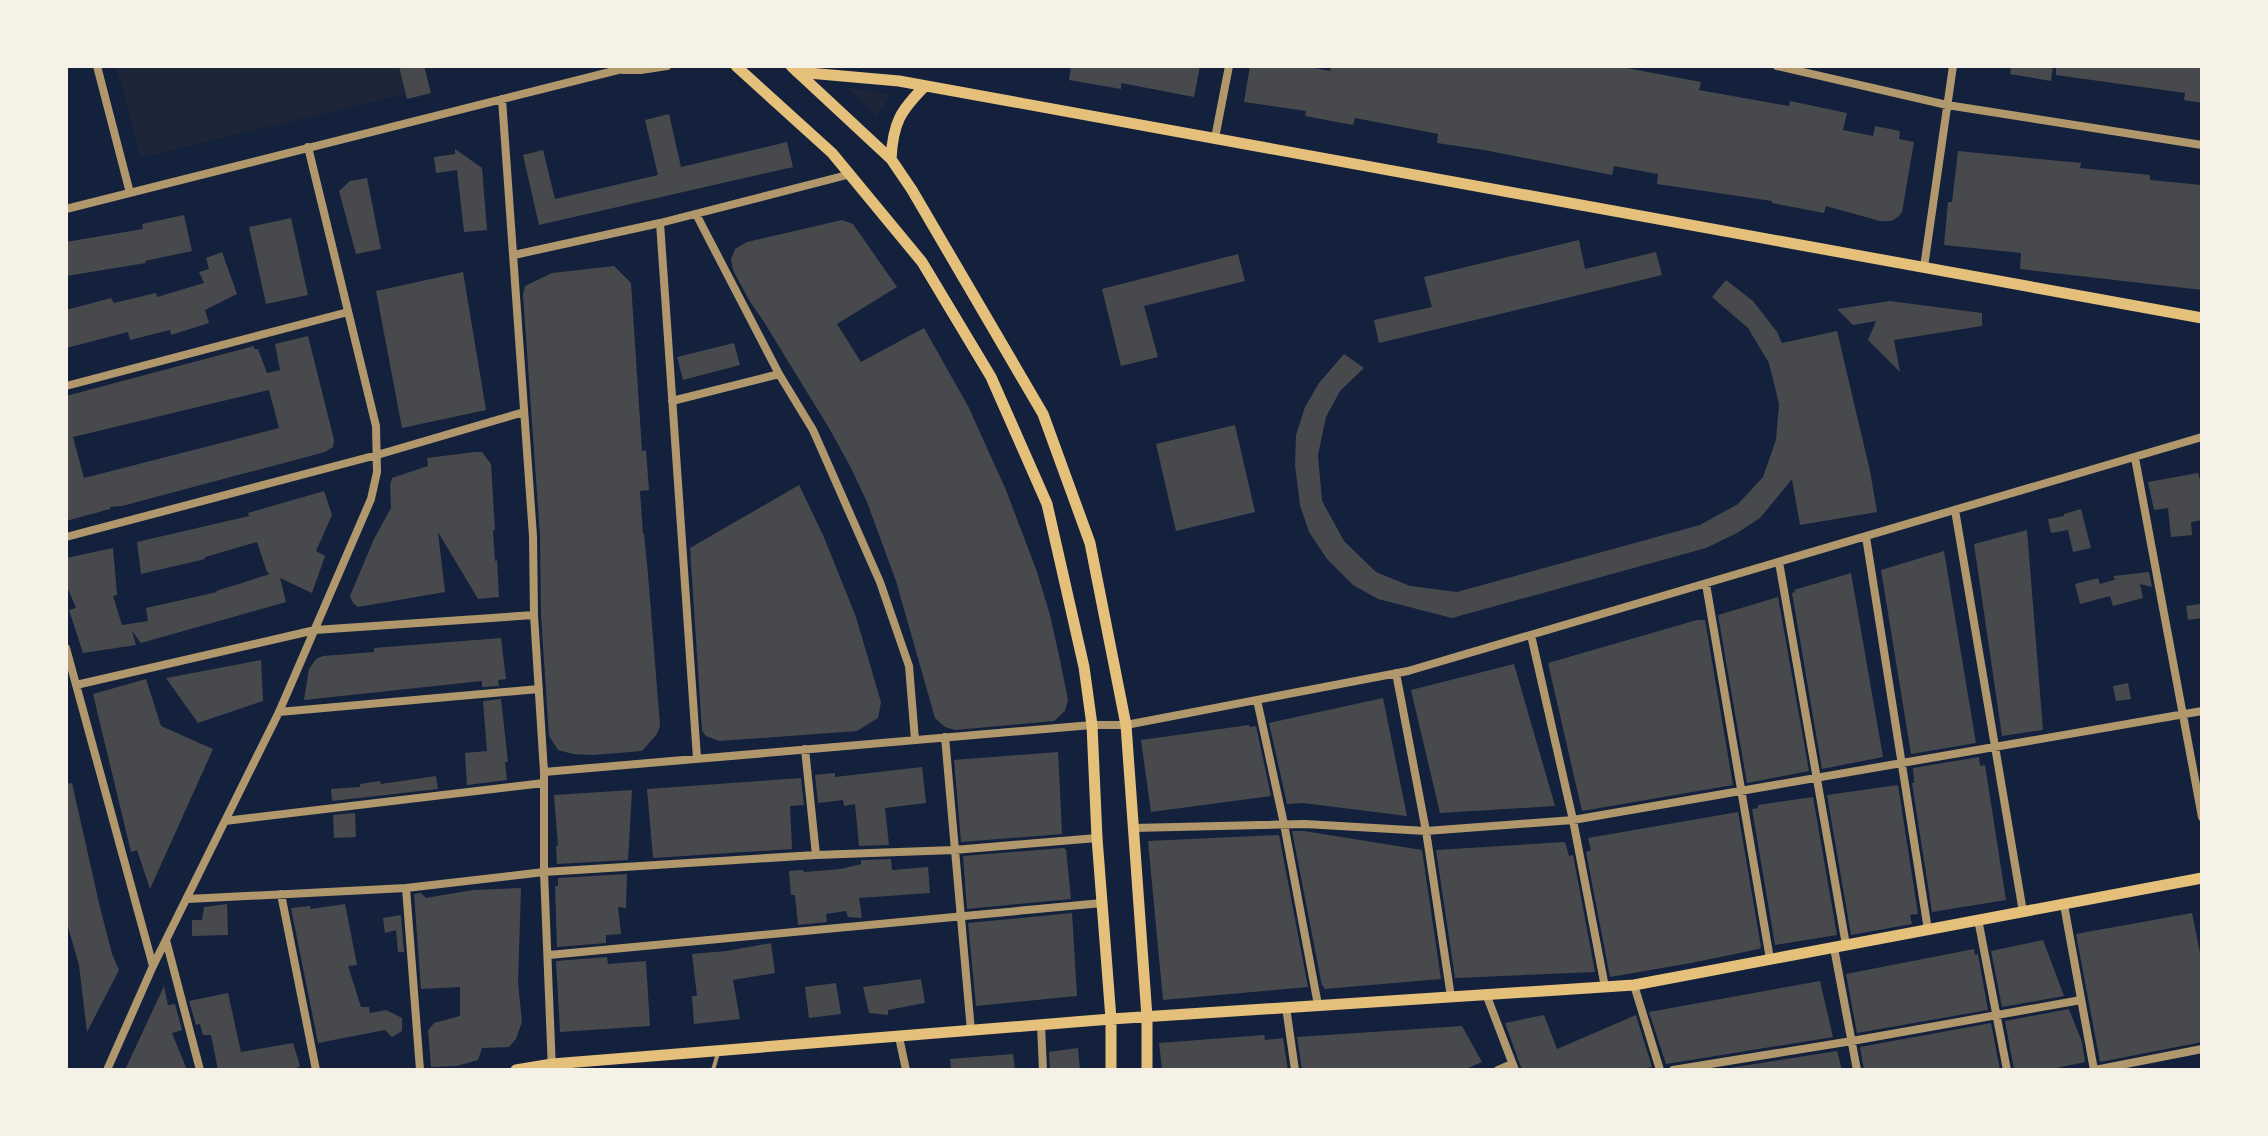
<svg xmlns="http://www.w3.org/2000/svg" width="2268" height="1136" viewBox="0 0 2268 1136" font-family="'Roboto Condensed',sans-serif">
	<style>
		.green { fill: #1d2539 }
		.building { fill: #48494c; fill-rule: evenodd }
		.lines { fill: none; stroke-linecap: round; stroke-linejoin: round }
		.service { stroke: #b1986c; stroke-width: 4 }
		.minor { stroke: #b1986c; stroke-width: 8 }
		.secondary { stroke: #e5c07b; stroke-width: 11 }
	</style>
	<rect width="100%" height="100%" fill="#14213d"/>
	<!-- green -->
	<path class="green" d="M116,66H399L407,93L141,158Z
		M847,88L891,94L877,116Z"/>
	<!-- building -->
	<path class="building" d="M399,66H424L431,93L407,99Z
		M1071,66H1200L1194,97L1121,83V89L1069,80Z
		M1250,66H1304L1330,71L1331,66H1616L1701,82L1699,90L1789,106L1790,101L1847,113L1843,130L1873,136L1875,126L1900,131L1899,139L1914,142L1902,212L1898,217L1891,221H1880L1826,206L1824,213L1772,203V201L1657,184L1658,174L1614,166L1612,175L1484,150L1437,143L1438,134L1355,118L1353,125L1305,116L1306,111L1244,102Z
		M2011,66H2053L2051,81L2010,74Z
		M2056,66H2202V103L2184,100L2185,93L2056,75Z
		M669,114L681,167L787,142L793,167L539,225L523,155L543,150L555,199L658,175L645,120Z
		M455,149L482,168L487,230L464,232L457,170L436,173L434,157L455,154Z
		M1958,151L2081,163L2080,168L2150,175V180L2202,185V290L2020,269L2021,253L1944,245L1948,202H1952Z
		M367,178L381,249L356,254L339,191L350,181Z
		M184,215L192,251L145,261L146,263L66,276V242L143,229L142,224Z
		M291,218L308,295L266,304L249,227Z
		M842,220L853,224L897,287L837,324L861,362L924,328L968,406L1006,490L1037,572L1050,615L1060,660L1068,700L1065,711L1054,721L955,730L945,727L935,718L896,581L867,502L850,466L829,428L764,322L749,300L733,270L731,259L735,249L747,242Z
		M1579,240L1585,269L1656,252L1662,275L1379,343L1374,320L1432,307L1424,277Z
		M222,252L237,294L205,310L209,323L171,335L170,330L130,340L128,332L66,348V310L111,298L114,303L156,293L157,297L204,283L199,272L209,269L206,258Z
		M1238,254L1245,281L1144,306L1158,357L1121,366L1102,289Z
		M614,266L631,283L642,451L646,450L649,490L640,491L643,534H644L648,574L660,726L657,734L642,751L593,755L573,754L558,750L549,736L541,615L540,536L523,295L525,286L552,273Z
		M463,272L486,410L402,428L376,291Z
		M1726,280L1753,301L1777,332L1782,343L1837,331L1870,471L1877,512L1800,525L1792,479L1760,518L1737,533L1706,548L1452,618L1378,599L1353,585L1327,559L1309,532L1300,505L1295,465L1296,435L1305,407L1319,383L1344,354L1364,368L1340,391L1326,417L1318,455L1322,501L1344,541L1376,572L1410,586L1457,592L1700,525L1738,504L1763,477L1776,440L1779,404L1769,363L1748,328L1712,297Z
		M1890,301L1982,313V326L1894,340L1900,372L1868,340L1876,321L1853,325L1837,309Z
		M308,336L334,440L333,447L325,452L122,506L110,507V509L66,521V396L254,346V349H258L267,373L280,370L275,344ZM269,390L279,428L84,478L73,437Z
		M734,343L740,365L683,380L677,357Z
		M1235,425L1255,512L1176,531L1156,444Z
		M475,452H482L491,464L495,530H493L495,561L497,560L499,597L478,599L438,532L445,592L358,607L353,603L350,596L374,539L391,508L390,485L392,478L428,466L427,458Z
		M2198,473L2202,487V520L2191,522L2192,535L2171,537L2168,508L2154,510L2148,482Z
		M799,485L823,535L856,617L881,702L878,718L857,731L719,741L706,736L702,731L690,548Z
		M324,491L332,515L316,551L325,556L312,593L280,578L286,602L141,643L132,631L136,645L83,653L69,610L76,608L66,584V558L113,548L117,595L113,596L122,625L148,621L146,608L217,592L216,591L270,574L267,572L257,542L205,557V559L141,574L137,542L249,516L248,513Z
		M2081,509L2091,548L2073,552L2068,530L2051,533L2048,519L2064,516V514Z
		M2027,530L2043,730L2002,736L1974,544Z
		M1944,551L1976,743L1911,754L1881,570Z
		M2149,572L2152,587L2140,584L2143,598L2113,606L2110,596L2080,604L2075,584L2098,578L2100,584L2117,579L2113,578L2114,576Z
		M1851,573L1883,757L1822,769L1792,593L1795,592L1794,590Z
		M1778,597L1809,771L1747,783L1718,615Z
		M2200,604L2202,618L2188,620L2186,606Z
		M1697,620H1705L1733,785L1582,811L1548,663Z
		M501,638L506,679L498,680L499,686L482,687V681L304,700L309,669L316,659L323,656L374,652V648Z
		M261,660L263,701L198,723L166,678Z
		M1514,664L1555,806L1440,813L1411,690Z
		M146,679L161,726L213,749L150,889L137,850L131,852L93,694Z
		M2128,683L2131,699L2116,701L2113,686Z
		M1383,698L1407,816L1303,803L1287,804L1269,723Z
		M501,699L508,762H505L507,780L467,785L465,753L487,751L483,701Z
		M1249,725L1250,727L1256,726L1271,796L1151,812L1141,740Z
		M1058,752L1062,834L961,842L954,760Z
		M1979,757L1980,766L1985,765L2006,900L1932,912L1912,783H1914L1913,768Z
		M922,767L926,803L885,808L889,845L859,846L855,804L844,806L843,800L818,803L815,775L835,773V777Z
		M436,776L438,789L332,801L331,789L360,787V784L380,781L381,784Z
		M801,778L804,805L790,806L792,849L653,858L647,789Z
		M72,783L99,903L112,954L119,970L87,1032L79,965L66,920V784Z
		M1898,785L1918,914L1910,915L1912,924L1851,935L1827,795Z
		M632,790L628,860L557,864L556,846H558L554,795Z
		M1813,797L1837,935L1775,945L1752,809L1758,808V805Z
		M1738,812L1761,947L1759,949L1691,963L1610,977L1586,852L1591,850L1588,838Z
		M355,813L356,837L334,838L333,815Z
		M1292,831H1304L1422,850L1441,979L1324,989V986H1322Z
		M1279,835L1308,987L1163,1000L1148,841Z
		M1565,842L1569,856L1573,855L1595,972L1455,978L1436,850Z
		M1063,848L1066,849L1071,899L967,909L963,856Z
		M891,859L892,870L928,867L930,893L859,898L862,918L848,917L846,911L826,914L827,922L798,925L795,895H791L789,871L803,870L804,872L841,869L861,864V860Z
		M627,874L626,908L618,907L621,934L606,935V943L557,947L555,886H558V878Z
		M521,888L518,983L522,1022L516,1039L509,1047L482,1048L478,1060L457,1066L431,1067L428,1030L434,1023L460,1016V987L421,989L414,894L421,893L426,898L473,890Z
		M227,904L228,935L192,936V920H202L204,907Z
		M345,904L357,965L348,966L361,1007H369L370,1013L386,1010L402,1018V1031L392,1037L385,1030L318,1043L291,908L310,906L311,909Z
		M1072,913L1077,996L976,1006L968,923Z
		M2192,913L2202,963V1042L2100,1062L2076,934Z
		M401,915L404,952H398L396,930L385,933L383,918Z
		M2043,940L2064,996L2002,1007L1991,951Z
		M771,943L775,973L733,980L740,1019L694,1024L692,996H697L692,954L727,951Z
		M1974,949L1975,955L1978,954L1988,1010L1857,1033L1846,974Z
		M607,957L608,964L646,961L650,1026L560,1032L556,961Z
		M921,979L925,1003L888,1010V1015L869,1013L863,987Z
		M1820,981L1833,1037L1666,1064L1649,1012Z
		M836,983L841,1014L809,1018L805,987Z
		M164,986L168,1005L175,1004L182,1030L172,1033L187,1070H125Z
		M228,993L241,1052L293,1043L300,1066L293,1070H218L211,1035H203L200,1024L196,1025L189,1001Z
		M2069,1009L2082,1042L2085,1062L2047,1070H2014L2005,1021Z
		M1544,1015L1557,1049L1636,1015L1652,1067L1632,1070H1522L1505,1023Z
		M1991,1023L2000,1070H1864L1860,1047Z
		M1462,1026L1482,1062L1464,1070H1302L1297,1037Z
		M1264,1035L1265,1040L1283,1038L1288,1070H1162L1159,1043Z
		M1078,1048L1080,1070H1050L1049,1052Z
		M1837,1051L1842,1070H1717Z
		M1013,1054L1015,1070H951L950,1059Z"/>
	<g class="lines">
		<!-- service -->
		<path class="service" d="M713,1070L718,1053"/>
		<!-- minor -->
		<path class="minor" d="M97,66L130,193
			M1777,66L1947,105L2202,145
			M623,70H641L667,66
			M502,99L533,536L534,615L544,772V872L552,1070
			M1215,138L1229,66
			M66,209L618,70L627,66
			M696,214L779,374L813,430L880,582L909,666L915,740
			M660,223L697,758
			M514,255L660,223L851,174
			M1924,267L1953,66
			M66,386L348,312
			M672,401L779,374
			M2135,458L2202,817
			M1955,510L2023,912
			M66,537L377,455L524,412
			M1866,537L1928,930
			M1779,562L1846,945
			M1706,584L1770,959
			M1531,635L1573,820L1605,987
			M66,648L153,966
			M1396,673L1426,831L1451,997
			M76,685L315,630L534,615
			M1257,700L1284,824L1318,1005
			M279,712L539,689
			M945,737L971,1031
			M805,749L816,855
			M544,772L1092,725H1126L1408,671L2202,437
			M225,821L544,783
			M1133,828L1305,824L1426,831L1573,820L2202,711
			M406,888L420,1070
			M281,894L316,1070
			M187,899L406,888L544,872L816,855L954,850L1097,838
			M2064,905L2094,1070
			M1978,919L2007,1070
			M166,940L200,1070
			M1834,948L1857,1070
			M549,955L1102,903
			M1634,985L1660,1070
			M1486,994L1515,1070
			M1286,1007L1295,1070
			M1041,1025L1043,1070
			M899,1037L906,1070
			M107,1070L153,966L279,712L371,499L377,472L376,426L308,147
			M1498,1070L1512,1064
			M1673,1070L1852,1041L2081,1000
			M2095,1070L2202,1049"/>
		<!-- secondary -->
		<path class="secondary" d="M736,66L832,153L922,262L991,377L1047,504L1084,667L1092,725L1097,838L1111,1019V1070
			M791,66L891,159L912,190L1043,414L1090,543L1126,725L1147,1017V1070
			M797,72L899,81L2202,318
			M891,159C893,123 900,111 925,86
			M516,1070L552,1064L1111,1019L1634,985L2202,878"/>
	</g>
	<!-- border -->
	<rect width="2268" height="1136" fill="none" stroke="#f6f1e7" stroke-width="136"/>
</svg>
